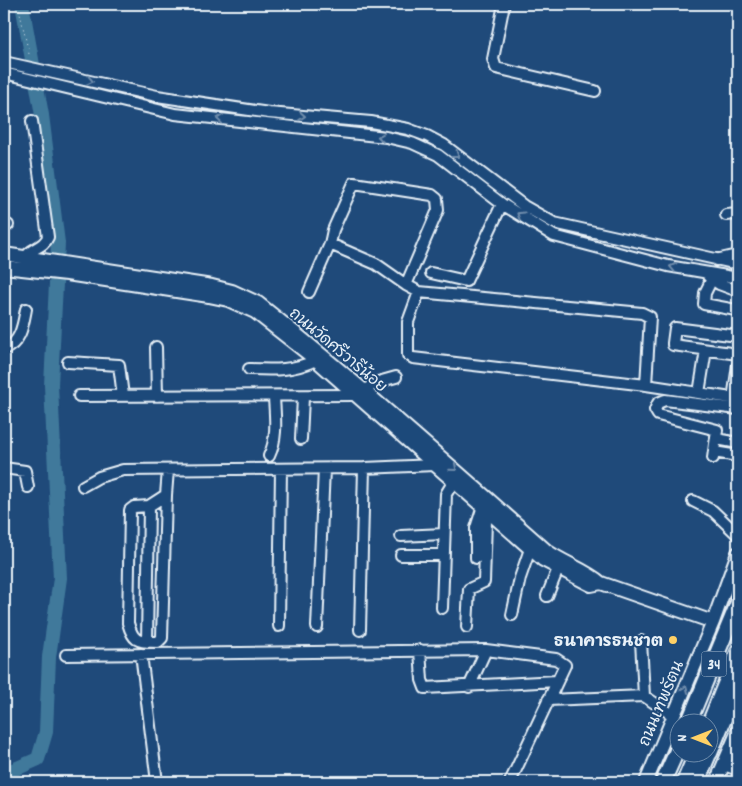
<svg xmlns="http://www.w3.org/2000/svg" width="742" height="786" viewBox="0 0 742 786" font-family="Dekko,'Playpen Sans Thai',sans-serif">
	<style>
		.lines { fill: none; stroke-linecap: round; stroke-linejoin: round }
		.river { stroke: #41799b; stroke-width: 14 }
		.minor-casing { stroke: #e8f1f8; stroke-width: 14 }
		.major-casing { stroke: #e8f1f8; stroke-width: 16 }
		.highway-casing { stroke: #e8f1f8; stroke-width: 18 }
		.path { stroke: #e8f1f8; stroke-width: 1; stroke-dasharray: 1 4; stroke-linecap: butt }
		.minor { stroke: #1f4a7a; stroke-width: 10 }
		.major { stroke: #1f4a7a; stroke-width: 12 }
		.highway { stroke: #1f4a7a; stroke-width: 14 }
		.oneway { stroke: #6f8dac }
		.poi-dot { fill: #ffd166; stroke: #1f4a7a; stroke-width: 2 }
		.labels { text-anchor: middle; stroke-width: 4; stroke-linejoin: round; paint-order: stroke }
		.shield { fill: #1f4a7a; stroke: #acbfd2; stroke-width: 1 }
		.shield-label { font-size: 15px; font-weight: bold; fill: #e8f1f8 }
		.street-label { font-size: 16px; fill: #e8f1f8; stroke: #1f4a7a }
		.poi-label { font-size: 16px; font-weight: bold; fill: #e8f1f8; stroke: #1f4a7a; text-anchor: end }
	</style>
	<rect width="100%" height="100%" fill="#1f4a7a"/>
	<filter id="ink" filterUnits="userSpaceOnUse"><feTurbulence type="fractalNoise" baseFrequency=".02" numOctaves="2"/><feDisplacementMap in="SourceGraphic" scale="10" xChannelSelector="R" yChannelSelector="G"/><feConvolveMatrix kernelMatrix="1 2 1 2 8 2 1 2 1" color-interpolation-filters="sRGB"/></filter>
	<g filter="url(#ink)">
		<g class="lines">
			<!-- river -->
			<path class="river" d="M4,774L38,759L46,732L49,657L60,578L51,385L58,243L42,115L22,4"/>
			<defs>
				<path id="minor" d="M504,4L493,59L496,68L595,91
					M4,62L157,96L269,113L371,122L408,129L427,136L444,145L524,206L554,223L738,264
					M4,73L175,114L386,137L412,143L438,155L502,204L554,236L668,266L738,278
					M726,215L738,214
					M4,225H8
					M25,258C31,247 43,249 48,237L32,121
					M716,260L738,255
					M431,273L466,281L502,204
					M708,276L719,284L738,291
					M712,279L705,293L704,304L736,310
					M406,285L419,292L642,313L650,317L646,385
					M309,292L330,244L333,230L354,183L432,195L437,199L438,210L406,285L376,264L330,244
					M419,292L408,322V355L413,358L646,385L738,399
					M738,336L675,328L673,343V345L738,354
					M156,347L157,396
					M4,349C21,343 23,325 26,309
					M68,362L119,365L123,396
					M249,369C274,370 293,371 316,360
					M363,391L378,382L396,377
					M699,393L706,350
					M79,396L355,395
					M733,399L738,365
					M301,439L303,397
					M717,439L738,443
					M714,452L738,456
					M269,456C278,437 275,417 274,397
					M713,458L717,430L658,415L655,410L658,403L665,400L738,409
					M4,468L25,471L28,487
					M83,486L99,477L123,470L364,468L435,465
					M166,495L162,638L158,642C139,641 134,644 128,623L130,510L134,507L149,506Z
					M166,495L168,470
					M693,501L713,511L738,535
					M401,536L444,534
					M401,555H443
					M476,558V528L483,506
					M547,596L558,569
					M442,608L446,494L454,481
					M512,615L520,578L530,549
					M279,626L281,469
					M317,627L324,469
					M467,627L469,589L484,582L486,521L489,510
					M360,630L364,468
					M641,641L644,696
					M147,642L149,506
					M420,650L422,680L425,688L557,681
					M141,654L157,782
					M66,655L486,650L556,659L565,665L510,782
					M469,687L486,650
					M548,700L644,696L674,716
					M724,765L738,770"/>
				<path id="major" d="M4,254L212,286L232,291L258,303C357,382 452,467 547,551C564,563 586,570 601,583L713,622
					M4,267L67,274L209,296L228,300L255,312L316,360L543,560L587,583L591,585L601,583
					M646,782L713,622L738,553
					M716,782L738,731"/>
				<path id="highway" d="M688,724L738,603
					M709,724L738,652
					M710,753L738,685
					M663,782L680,744
					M684,782L696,754
					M697,782L709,754"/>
			</defs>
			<!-- minor casing -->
			<use href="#minor" class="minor-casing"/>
			<!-- major casing -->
			<use href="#major" class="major-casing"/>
			<!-- highway casing -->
			<use href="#highway" class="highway-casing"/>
			<!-- path -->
			<path class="path" d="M18,4L29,54"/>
			<!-- minor -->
			<use href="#minor" class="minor"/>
			<!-- major -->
			<use href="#major" class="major"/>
			<!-- highway -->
			<use href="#highway" class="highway"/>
		</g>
		<!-- one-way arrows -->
		<defs><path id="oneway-chevron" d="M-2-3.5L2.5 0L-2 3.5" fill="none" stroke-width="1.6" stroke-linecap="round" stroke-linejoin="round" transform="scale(1.25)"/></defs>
		<g class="oneway">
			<use href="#oneway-chevron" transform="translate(90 81) rotate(13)"/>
			<use href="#oneway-chevron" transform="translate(302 116) rotate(5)"/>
			<use href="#oneway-chevron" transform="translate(220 119) rotate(-174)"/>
			<use href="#oneway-chevron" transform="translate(381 137) rotate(-172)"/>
			<use href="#oneway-chevron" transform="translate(456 155) rotate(37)"/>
			<use href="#oneway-chevron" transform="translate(520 215) rotate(-148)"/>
			<use href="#oneway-chevron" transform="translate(673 267) rotate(-168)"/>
			<use href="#oneway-chevron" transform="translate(454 468) rotate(40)"/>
			<use href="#oneway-chevron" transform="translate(685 689) rotate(-67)"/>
		</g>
	</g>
	<!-- markers -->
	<circle class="poi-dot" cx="673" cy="640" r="5"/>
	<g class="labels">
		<!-- shield labels -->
		<rect class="shield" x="701.5" y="651.5" width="25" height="25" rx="4"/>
		<g class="shield-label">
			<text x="714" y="669">34</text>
		</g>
		<!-- street labels -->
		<g class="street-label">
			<text transform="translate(339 349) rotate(40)" y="6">ถนนวัดศรีวารีน้อย</text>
			<text transform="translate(660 703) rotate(-67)" y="6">ถนนเทพรัตน</text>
		</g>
		<!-- poi labels -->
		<g class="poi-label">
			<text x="663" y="646">ธนาคารธนชาต</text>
		</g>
	</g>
	<!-- margin -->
	<rect width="742" height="786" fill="none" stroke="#1f4a7a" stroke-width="20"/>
	<rect x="10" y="10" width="722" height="766" fill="none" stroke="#e8f1f8" stroke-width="2" filter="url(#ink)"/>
	<!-- north arrow -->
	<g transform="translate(694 738) rotate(270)"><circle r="24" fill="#1f4a7a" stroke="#6f8dac"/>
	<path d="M0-4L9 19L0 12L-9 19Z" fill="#ffd166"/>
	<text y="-8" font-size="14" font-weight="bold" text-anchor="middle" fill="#e8f1f8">N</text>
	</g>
</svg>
